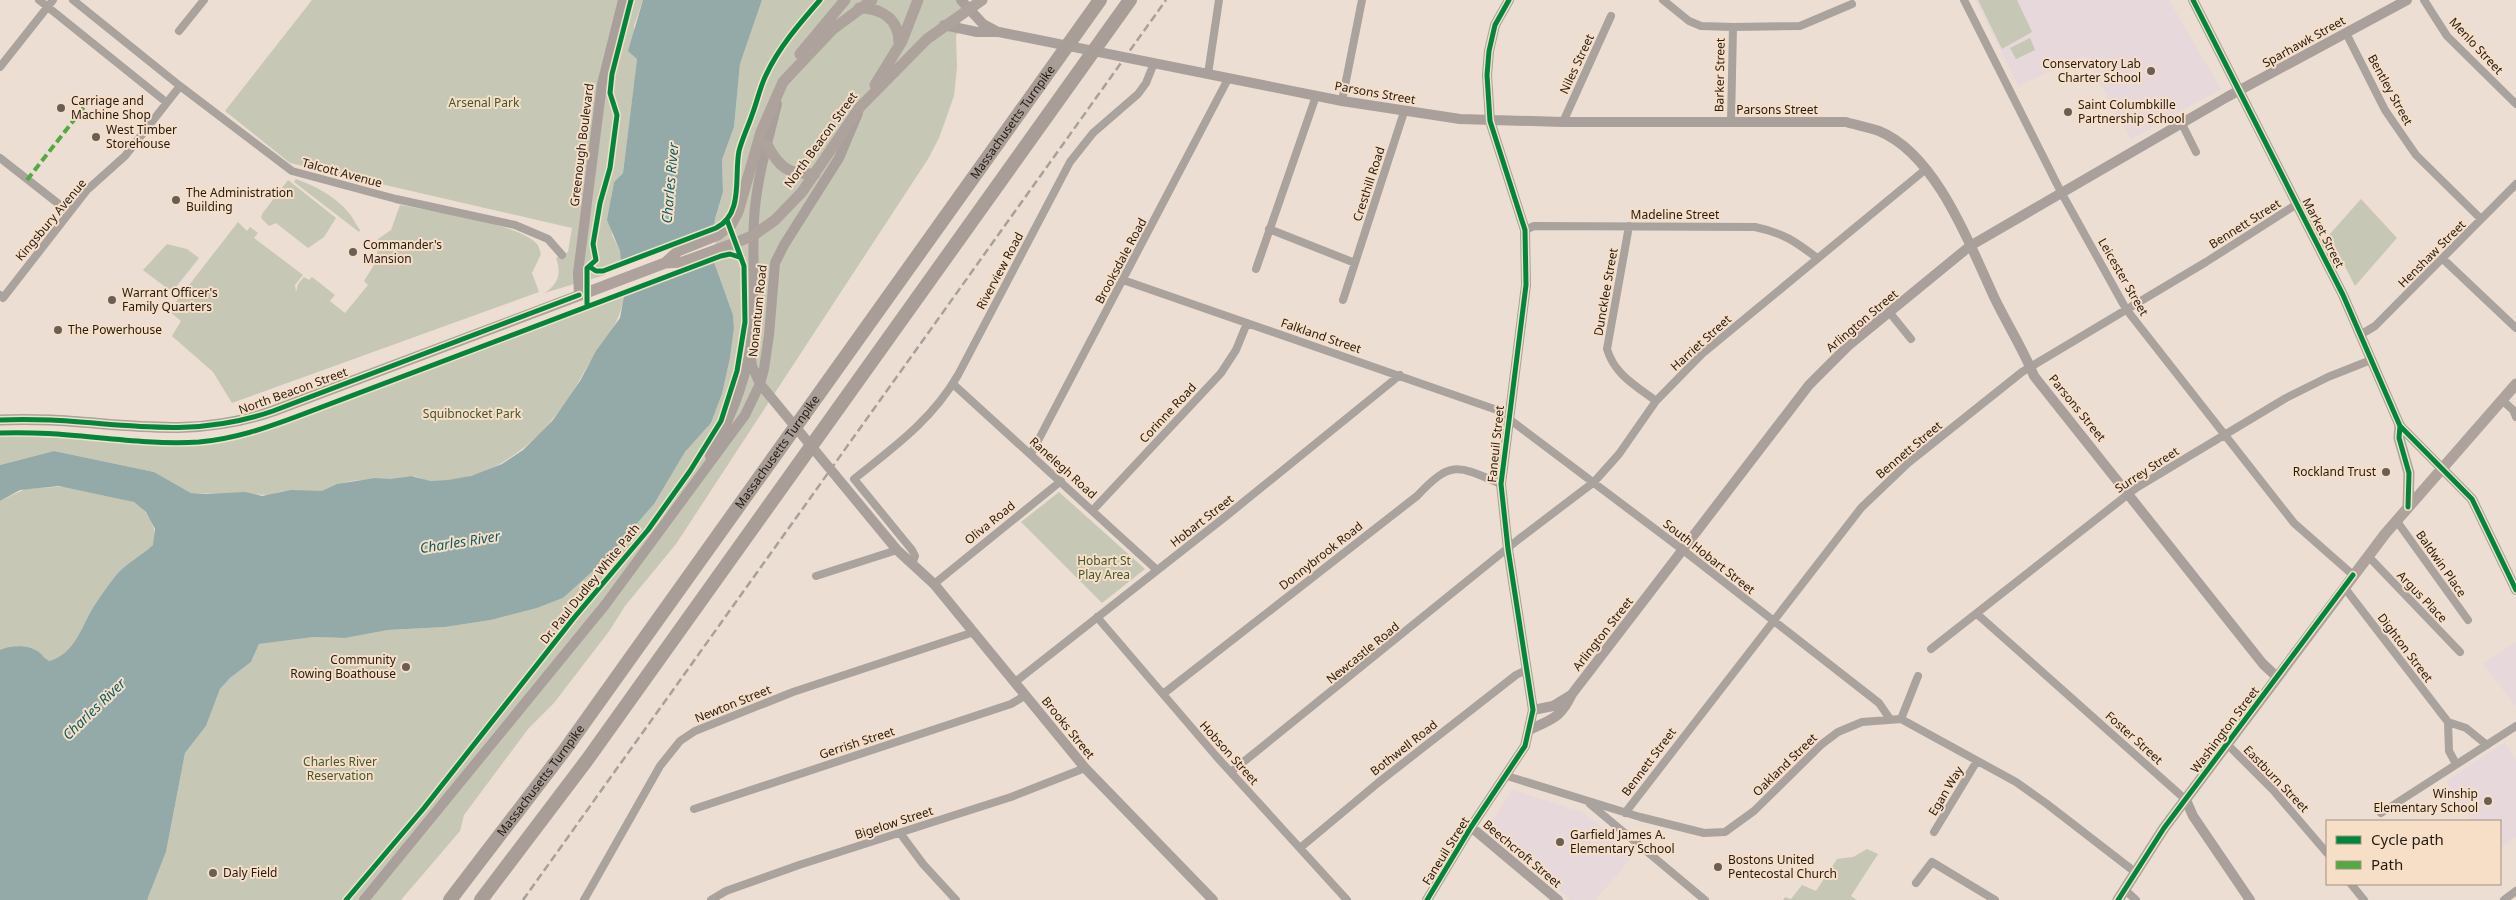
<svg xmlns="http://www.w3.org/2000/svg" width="2516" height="900" viewBox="0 0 2516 900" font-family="'Noto Sans',sans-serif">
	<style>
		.education { fill: #e7d8dc }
		.green { fill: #c6c7b4 }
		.water { fill: #93aaa9 }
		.pier { fill: #ecded2 }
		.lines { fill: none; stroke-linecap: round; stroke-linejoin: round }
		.street { stroke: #a9a29d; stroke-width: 8 }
		.secondary { stroke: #a9a09b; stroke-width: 10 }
		.primary { stroke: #ada39c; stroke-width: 11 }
		.highway { stroke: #a89e97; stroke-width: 14 }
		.rail { stroke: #a8a19b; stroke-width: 2.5; stroke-dasharray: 8 4; stroke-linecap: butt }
		.quiet { stroke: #53a942; stroke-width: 4; stroke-dasharray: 8 4; stroke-linecap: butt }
		.cycleway-casing { stroke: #f6dec7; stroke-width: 8 }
		.cycleway { stroke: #00873e; stroke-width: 5 }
		.poi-dot { fill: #6a5f56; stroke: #f6dec7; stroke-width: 2 }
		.labels { text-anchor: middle; stroke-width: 4; stroke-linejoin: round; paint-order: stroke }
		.street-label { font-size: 12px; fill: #241b13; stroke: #f6dec7 }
		.poi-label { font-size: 12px; fill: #241b13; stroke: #f6dec7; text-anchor: start }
		.park-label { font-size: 12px; fill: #42592e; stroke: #f6dec7 }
		.water-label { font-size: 14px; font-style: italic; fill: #075e63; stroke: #f6dec7 }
	</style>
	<rect width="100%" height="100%" fill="#ecded2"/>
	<!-- education -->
	<path class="education" d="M1975,0H2169L2221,89L2131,139L2084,56L2018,86Z
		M2516,642V707L2483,664Z
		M2505,742L2516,761V837L2500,848V821H2473L2446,781Z
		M1512,790L1583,812L1635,854L1595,900H1571L1528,867L1486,830Z"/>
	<!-- green -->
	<path class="green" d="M312,0H643L634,26L637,59L623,173L614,182L611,197L612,235L620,251L621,261L605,275L544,293C558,285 562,273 556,258L568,252L572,228L290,163L225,111Z
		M762,0H967L956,37L957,67L954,96L939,138L928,159L676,544L625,606L610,630L554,703L528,729L464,815L460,831L401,900H147L166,852L185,753L206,726L220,689L230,678L251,662L259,644L314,637L345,638L388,630L445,627L491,620L537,608L563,598L582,581L606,559L654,504L685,452L711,423L722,394L730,358L734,328L733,315L714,262L712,244L715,219L723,192L722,160L734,127L740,64Z
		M1978,0H2017L2032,32L2002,49Z
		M2030,38L2035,50L2016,59L2010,48Z
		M296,179C317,187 335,196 349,213C354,219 356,225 360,230L359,232L294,182Z
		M288,180L336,218L324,237L308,248L276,223L269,226L261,218L262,214Z
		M2361,199L2397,238L2355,286L2329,235Z
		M400,205C430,211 518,223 537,244C539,246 540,251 541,254L532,273L539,292L232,403L213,372L172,336L181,321L169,311L238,222L247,231L250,227L258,233L254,238L303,275L295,285L296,292L298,284L304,277L309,280L312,277L335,295L330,301L345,313L368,285L364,281L377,260L378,239L391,230Z
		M167,244L187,249L199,258L172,292L143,270Z
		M624,296C620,327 599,346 584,372C554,429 502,482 433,481C425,481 419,476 411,476C405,476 398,478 392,479C379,480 365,479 351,481C340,483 333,488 323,491C305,495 288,487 271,495L191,493L154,472L54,451L0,465V435L177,444L213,442L241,437L299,418Z
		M69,486L134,502C148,511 158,528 154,545C141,556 128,562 117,574C109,584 101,595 94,606C81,627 75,654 49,661L43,658L0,650V501L25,489Z
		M1059,492L1145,569L1102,603L1021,522Z
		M1867,849L1878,854L1851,896L1857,900H1783L1785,897L1791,899L1802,885L1816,891L1837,859L1853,857Z"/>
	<!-- water -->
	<path class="water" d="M643,0H762L740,64L734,127L722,160L723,192L715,219L712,244L714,262L733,315L734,328L730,358L722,394L711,423L685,452L654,504L606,559L582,581L563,598L537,608L491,620L445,627L388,630L345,638L314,637L259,644L251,662L230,678L220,689L206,726L185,753L166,852L147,900H0V650C11,645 29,644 40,653C43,656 45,659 49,661C75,654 81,627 94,606C101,595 109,584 117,574C128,562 141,556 153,545L155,529L146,512L134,502L59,486L20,490L0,501V465L54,451L154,472L191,493L206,494L245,492L262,496L291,490L322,491L337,484L375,478L390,479L411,476L431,481L448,480L471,476L502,464L523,450L553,420L580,381L596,351L620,318L624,296L620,251L607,220L614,182L623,173L637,59L628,51Z"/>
	<!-- pier -->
	<path class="pier" d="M715,225L716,261L622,296L619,262Z"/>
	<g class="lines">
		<!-- street -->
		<path class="street" d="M39,0L166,102
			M73,0L180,86L292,171L396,199L515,225L548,239L562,255
			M1663,0L1689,21L1701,26L1733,27L1800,26L1852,4
			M1964,0L2061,192L2126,309L2294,523L2353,575
			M2424,0L2447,36L2516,104
			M179,31L204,0
			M2346,33L2385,110L2416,155L2481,219
			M0,67L53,0
			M1208,74L1219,0
			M1342,101L1362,0
			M1563,122L1611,16
			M1731,122L1733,27
			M2182,124L2196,152
			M0,158L69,212
			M1629,226L1607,349C1614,374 1636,386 1656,401
			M1269,229L1355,263
			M1525,230L1534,226L1755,227C1783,233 1795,241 1817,258
			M2443,259L2516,328
			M1256,269L1316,96
			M1123,280L1497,410L1683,550L1879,703L1890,719
			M0,295L3,298L87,190L125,156L180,86
			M1343,300L1404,112
			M1890,313L1911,339
			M2360,335L2375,326L2516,184
			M953,384L1157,570
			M2502,400L2513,410L2516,417
			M1031,454L1228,79
			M1093,510L1221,373L1236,350L1247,323
			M2396,520L2468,620
			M2368,556L2460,652
			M912,564L915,556L912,550L854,479C894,447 932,420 958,375L1070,162L1093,133L1138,94L1146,83L1154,63
			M816,576L897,550
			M934,584L1061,481
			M2344,587L2448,722L2466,728L2487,745
			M1977,614L2186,800
			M1097,617L1216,756L1347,900
			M1931,649L2136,488L2286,398L2328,377L2371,360
			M1015,682L1230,513L1400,375
			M1163,694L1417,496C1451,460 1457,465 1501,484
			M1901,719L1918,676
			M2448,722L2449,751L2456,764
			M2227,744L2273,790L2327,853
			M1231,772L1519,539L1594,482L1619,454L1656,401L1702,354L1926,169
			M1507,776L1640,817L1704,833L1725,832L1754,811L1822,744L1838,732L1862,722L1901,719L2016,782L2047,804L2135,872
			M1590,804L1705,900
			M694,809L1011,704L1026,695
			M1625,813L1861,508L1908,463L2022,372L2206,262L2297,204
			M2381,813L2516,726
			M1934,832L1977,761
			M900,833L923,864L956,900
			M1300,848L1379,782L1516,675L1526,670
			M1916,883L1932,862L1995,900
			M2351,884L2364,900
			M2124,889L2136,900
			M584,900L660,766L680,741L695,731L793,692L974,632
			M711,900L726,891L799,865L1011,797L1085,768
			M2504,900L2516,891"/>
		<!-- secondary -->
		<path class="secondary" d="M961,0L983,24L996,31
			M2193,0L2343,295L2400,426L2472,499L2516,590
			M944,25L977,32H999L1342,101L1460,119L1563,122H1846C1856,125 1868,127 1879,131C1936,154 1970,245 1994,297C2007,324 2023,349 2034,376L2263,664L2277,677
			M579,295L578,273L602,84L623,0
			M750,352L752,366L760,384L897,550L934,584L1085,768L1213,900
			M710,456C731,418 748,378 752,334C756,296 752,258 754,220C756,181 768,141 777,104
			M1533,710L1553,706L1571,695
			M1529,730C1552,719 1561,718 1572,694L1809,385L1848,346L1970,246L2227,97L2407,0
			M2186,800L2193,816L2250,900
			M1471,827L1558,900
			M364,900L605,605L745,415L760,384L764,369L769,335L775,263L784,245L839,158L858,113
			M1427,900L1471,827L1525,746L1533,710L1508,549L1501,484L1526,285L1525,230L1490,121L1487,75L1489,51L1495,25L1509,0"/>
		<!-- primary -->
		<path class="primary" d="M859,8C883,8 900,20 899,45
			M800,54L845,0
			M875,85L902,41L918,0
			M767,145C780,168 787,174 815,174
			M665,263L683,262L735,243L754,235L775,220L802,192L860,107L927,39L982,0
			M0,420C97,415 176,445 273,411L665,263L678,251L718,235L731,225L738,212L761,132L783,82L833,29L872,0
			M2400,426L2399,438L2409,473L2408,507
			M2118,900L2164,828L2385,534L2516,384"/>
		<!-- highway -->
		<g class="highway">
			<path id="s1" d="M450,900L564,751L1100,0"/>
			<path d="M481,900L587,760L1130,0"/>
		</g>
		<!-- rail -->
		<path class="rail" d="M523,900L1166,0"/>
		<!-- quiet -->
		<path class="quiet" d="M27,180L88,102"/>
		<defs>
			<path id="cycleway" d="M2193,0L2343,295L2400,426L2472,499L2516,590
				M590,267L596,271H603L716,228C744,214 734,176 739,151C742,139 748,127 752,115C757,102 760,87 766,75C779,47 800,23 820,0
				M587,306V268L596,260L593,244L600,203L610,168L617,115L610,93L612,74L631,0
				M0,420C97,415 176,445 273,411L579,295
				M2400,426L2399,438L2409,473L2408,507
				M0,433C66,430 132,446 199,442C234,439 266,428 298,416L721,256L730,254L739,257
				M346,900L424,808L573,619L648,530L690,471L721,421L737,371L745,322L744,266L727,220
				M1427,900L1471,827L1525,746L1533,710L1508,549L1501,484L1526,285L1525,230L1490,121L1487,75L1489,51L1495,25L1509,0
				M2118,900L2164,828L2353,575"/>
		</defs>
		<!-- cycleway casing -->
		<use href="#cycleway" class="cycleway-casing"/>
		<!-- cycleway -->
		<use href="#cycleway" class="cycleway"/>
	</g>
	<!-- markers -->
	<g class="poi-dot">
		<circle cx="2151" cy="71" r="5"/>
		<circle cx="61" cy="108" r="5"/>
		<circle cx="2068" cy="112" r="5"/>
		<circle cx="96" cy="137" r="5"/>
		<circle cx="176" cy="200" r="5"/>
		<circle cx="353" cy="252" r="5"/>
		<circle cx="112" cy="300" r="5"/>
		<circle cx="58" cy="330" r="5"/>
		<circle cx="2386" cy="472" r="5"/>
		<circle cx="406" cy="667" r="5"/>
		<circle cx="2488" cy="801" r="5"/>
		<circle cx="1560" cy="842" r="5"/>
		<circle cx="1718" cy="867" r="5"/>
		<circle cx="213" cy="873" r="5"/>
	</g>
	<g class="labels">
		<!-- street labels -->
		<g class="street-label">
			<text transform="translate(2304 42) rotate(-29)" y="4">Sparhawk Street</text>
			<text transform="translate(2476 46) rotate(47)" y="4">Menlo Street</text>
			<text transform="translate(1577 64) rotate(-65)" y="4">Niles Street</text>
			<text transform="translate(1720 75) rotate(-89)" y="4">Barker Street</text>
			<text transform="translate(2390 90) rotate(61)" y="4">Bentley Street</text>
			<text transform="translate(1375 93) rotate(10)" y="4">Parsons Street</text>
			<text x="1777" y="114">Parsons Street</text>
			<text dy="4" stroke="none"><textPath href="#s1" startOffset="960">Massachusetts Turnpike</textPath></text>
			<text transform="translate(821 140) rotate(-54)" y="4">North Beacon Street</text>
			<text transform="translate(582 145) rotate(-83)" y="4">Greenough Boulevard</text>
			<text transform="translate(342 173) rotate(15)" y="4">Talcott Avenue</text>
			<text transform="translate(1369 184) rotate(-72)" y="4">Cresthill Road</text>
			<text x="1675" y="219">Madeline Street</text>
			<text transform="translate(51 220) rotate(-50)" y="4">Kingsbury Avenue</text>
			<text transform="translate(2245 224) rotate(-32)" y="4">Bennett Street</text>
			<text transform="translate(2323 233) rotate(63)" y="4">Market Street</text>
			<text transform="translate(2432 254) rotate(-45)" y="4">Henshaw Street</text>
			<text transform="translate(1121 261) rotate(-62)" y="4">Brooksdale Road</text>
			<text transform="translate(1000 271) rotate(-62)" y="4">Riverview Road</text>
			<text transform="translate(2123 277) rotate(60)" y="4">Leicester Street</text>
			<text transform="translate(1606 292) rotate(-80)" y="4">Duncklee Street</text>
			<text transform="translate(758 311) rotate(-84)" y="4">Nonantum Road</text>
			<text transform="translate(1862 321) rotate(-40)" y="4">Arlington Street</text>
			<text transform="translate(1321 336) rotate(19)" y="4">Falkland Street</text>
			<text transform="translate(1701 343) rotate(-42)" y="4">Harriet Street</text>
			<text transform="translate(293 391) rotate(-20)" y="4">North Beacon Street</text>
			<text transform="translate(2077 408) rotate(51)" y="4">Parsons Street</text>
			<text transform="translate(1168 413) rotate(-47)" y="4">Corinne Road</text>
			<text transform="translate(1496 444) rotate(-84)" y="4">Faneuil Street</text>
			<text transform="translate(1909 450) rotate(-40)" y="4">Bennett Street</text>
			<text dy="4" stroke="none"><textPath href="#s1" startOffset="555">Massachusetts Turnpike</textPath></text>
			<text transform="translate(1063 468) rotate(42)" y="4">Ranelegh Road</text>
			<text transform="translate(2147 470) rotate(-33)" y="4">Surrey Street</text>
			<text transform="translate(1202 521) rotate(-38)" y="4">Hobart Street</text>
			<text transform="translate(990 523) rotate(-39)" y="4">Oliva Road</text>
			<text transform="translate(1321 556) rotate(-38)" y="4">Donnybrook Road</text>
			<text transform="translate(1709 557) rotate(38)" y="4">South Hobart Street</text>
			<text transform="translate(2441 564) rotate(55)" y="4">Baldwin Place</text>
			<text transform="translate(590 584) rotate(-51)" y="4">Dr. Paul Dudley White Path</text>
			<text transform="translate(2422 597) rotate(46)" y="4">Argus Place</text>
			<text transform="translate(1603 634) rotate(-52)" y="4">Arlington Street</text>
			<text transform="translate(2405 648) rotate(53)" y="4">Dighton Street</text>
			<text transform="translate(1363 653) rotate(-39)" y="4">Newcastle Road</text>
			<text transform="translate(733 704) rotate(-22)" y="4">Newton Street</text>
			<text transform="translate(1068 728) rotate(51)" y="4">Brooks Street</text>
			<text transform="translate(2225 730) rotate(-53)" y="4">Washington Street</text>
			<text transform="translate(2134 738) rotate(42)" y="4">Foster Street</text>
			<text transform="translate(857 743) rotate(-18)" y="4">Gerrish Street</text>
			<text transform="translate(1404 748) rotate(-38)" y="4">Bothwell Road</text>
			<text transform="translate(1229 753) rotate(48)" y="4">Hobson Street</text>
			<text transform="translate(1649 762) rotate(-53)" y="4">Bennett Street</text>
			<text transform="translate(1785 765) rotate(-44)" y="4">Oakland Street</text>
			<text transform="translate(2276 779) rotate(46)" y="4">Eastburn Street</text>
			<text dy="4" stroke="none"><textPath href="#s1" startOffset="150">Massachusetts Turnpike</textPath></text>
			<text transform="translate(1946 791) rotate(-59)" y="4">Egan Way</text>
			<text transform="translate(894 823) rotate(-18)" y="4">Bigelow Street</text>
			<text transform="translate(1446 851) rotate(-58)" y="4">Faneuil Street</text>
			<text transform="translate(1522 854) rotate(40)" y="4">Beechcroft Street</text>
		</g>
		<!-- poi labels -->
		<g class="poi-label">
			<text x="2141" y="68" text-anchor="end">Conservatory Lab<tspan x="2141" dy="14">Charter School</tspan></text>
			<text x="71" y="105">Carriage and<tspan x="71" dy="14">Machine Shop</tspan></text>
			<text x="2078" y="109">Saint Columbkille<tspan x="2078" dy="14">Partnership School</tspan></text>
			<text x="106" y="134">West Timber<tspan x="106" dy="14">Storehouse</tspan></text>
			<text x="186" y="197">The Administration<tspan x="186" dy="14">Building</tspan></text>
			<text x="363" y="249">Commander's<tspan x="363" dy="14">Mansion</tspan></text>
			<text x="122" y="297">Warrant Officer's<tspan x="122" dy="14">Family Quarters</tspan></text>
			<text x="68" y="334">The Powerhouse</text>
			<text x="2376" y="476" text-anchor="end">Rockland Trust</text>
			<text x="396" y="664" text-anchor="end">Community<tspan x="396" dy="14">Rowing Boathouse</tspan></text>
			<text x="2478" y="798" text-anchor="end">Winship<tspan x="2478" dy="14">Elementary School</tspan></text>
			<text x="1570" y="839">Garfield James A.<tspan x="1570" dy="14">Elementary School</tspan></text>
			<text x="1728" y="864">Bostons United<tspan x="1728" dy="14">Pentecostal Church</tspan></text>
			<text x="223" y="877">Daly Field</text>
		</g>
		<!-- park labels -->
		<g class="park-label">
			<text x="484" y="107">Arsenal Park</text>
			<text x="472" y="418">Squibnocket Park</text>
			<text x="1104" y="565">Hobart St<tspan x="1104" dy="14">Play Area</tspan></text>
			<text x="340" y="766">Charles River<tspan x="340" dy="14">Reservation</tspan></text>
		</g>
		<!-- water labels -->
		<g class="water-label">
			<text transform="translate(670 183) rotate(-85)" y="5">Charles River</text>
			<text transform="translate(460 542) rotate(-9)" y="5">Charles River</text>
			<text transform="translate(94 709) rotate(-44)" y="5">Charles River</text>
		</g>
	</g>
	<!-- legend -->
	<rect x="2326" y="820" width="175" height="65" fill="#f6dec7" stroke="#a2907f"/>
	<rect x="2336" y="836" width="25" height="8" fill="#00873e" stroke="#a2907f"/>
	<text x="2371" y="845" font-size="15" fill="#241b13">Cycle path</text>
	<rect x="2336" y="861" width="25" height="8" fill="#53a942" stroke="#a2907f"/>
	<text x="2371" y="870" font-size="15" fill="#241b13">Path</text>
</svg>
